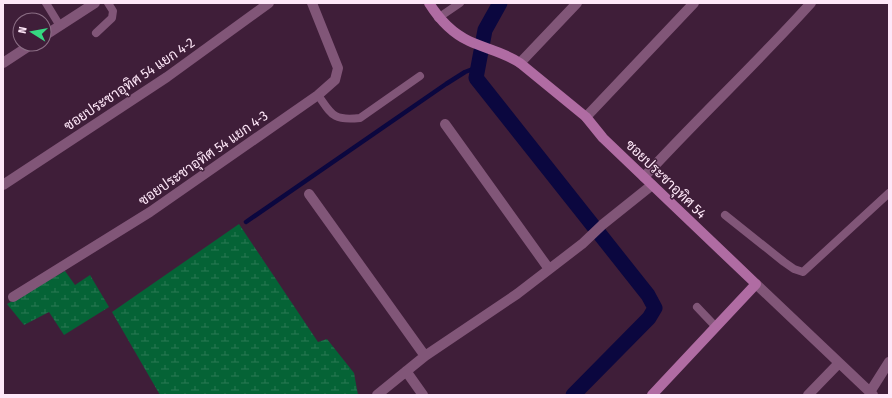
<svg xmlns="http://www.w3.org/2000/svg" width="892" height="398" viewBox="0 0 892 398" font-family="'Fira Sans Condensed',Sarabun,sans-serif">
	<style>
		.wetland { fill: url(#wetland-marsh) }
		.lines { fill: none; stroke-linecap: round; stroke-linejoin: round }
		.stream { stroke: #0b073f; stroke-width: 4.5 }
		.canal { stroke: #0b073f; stroke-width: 15 }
		.lane { stroke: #815678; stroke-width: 8 }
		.street { stroke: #815678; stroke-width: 10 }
		.secondary { stroke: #b06ca3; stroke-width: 10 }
		.labels { text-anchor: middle; stroke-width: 3; stroke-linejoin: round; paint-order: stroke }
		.street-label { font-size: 14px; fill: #fee7f8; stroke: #3f1e39 }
	</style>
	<defs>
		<pattern id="wetland-marsh" width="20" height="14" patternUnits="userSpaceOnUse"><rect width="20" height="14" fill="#056336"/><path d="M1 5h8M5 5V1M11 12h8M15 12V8" fill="none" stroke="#2a7954"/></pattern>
	</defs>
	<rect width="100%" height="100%" fill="#3f1e39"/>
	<!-- wetland -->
	<path class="wetland" d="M239,224L318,342L327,339L354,373L358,395H160L112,312Z
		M65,271L75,285L90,275L109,307L64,335L49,312L24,325L7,304Z"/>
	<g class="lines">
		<!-- stream -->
		<path class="stream" d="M246,222L446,84L465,72L478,67"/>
		<!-- canal -->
		<path class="canal" d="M500,3L485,30L476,78L648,295L655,308L649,318L573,395"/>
		<!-- lane -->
		<path class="lane" d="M46,3L60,26
			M438,18L460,3
			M96,33L112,18L113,11L108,3
			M318,95C332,115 333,121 360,118L420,76
			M725,215L784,262L794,269L803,272L889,193
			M697,307L716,327"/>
		<!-- street -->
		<path class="street" d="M44,36L95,3
			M3,63L32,44
			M520,63L577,3
			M586,117L694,3
			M445,124L549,269
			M644,177C698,118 757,63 811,3
			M3,185L167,77L269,3
			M309,194L425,356
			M756,284L873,395
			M13,297L150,212L318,95L335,80L338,68L312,3
			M406,371L423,395
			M870,392L889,362
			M377,395L425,356L517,294L582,244L602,225L652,185
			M808,395L839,363"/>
		<!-- secondary -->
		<path class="secondary" d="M429,3C439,19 452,33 469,41C486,49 504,52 520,63L586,117L603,138L756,284L652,395"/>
	</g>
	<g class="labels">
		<!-- street labels -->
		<g class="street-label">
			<text transform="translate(129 84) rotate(-34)" y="5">ซอยประชาอุทิศ 54 แยก 4-2</text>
			<text transform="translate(203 158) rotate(-35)" y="5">ซอยประชาอุทิศ 54 แยก 4-3</text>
			<text transform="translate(666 179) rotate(44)" y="5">ซอยประชาอุทิศ 54</text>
		</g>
	</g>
	<!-- border -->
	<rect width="892" height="398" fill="none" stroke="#fee7f8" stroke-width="8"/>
	<!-- north arrow -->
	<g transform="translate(32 32) rotate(281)"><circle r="19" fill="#3f1e39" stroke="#8b6e85"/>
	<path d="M0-3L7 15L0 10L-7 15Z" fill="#36d881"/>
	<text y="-6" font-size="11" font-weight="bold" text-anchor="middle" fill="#fee7f8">N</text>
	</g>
</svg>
